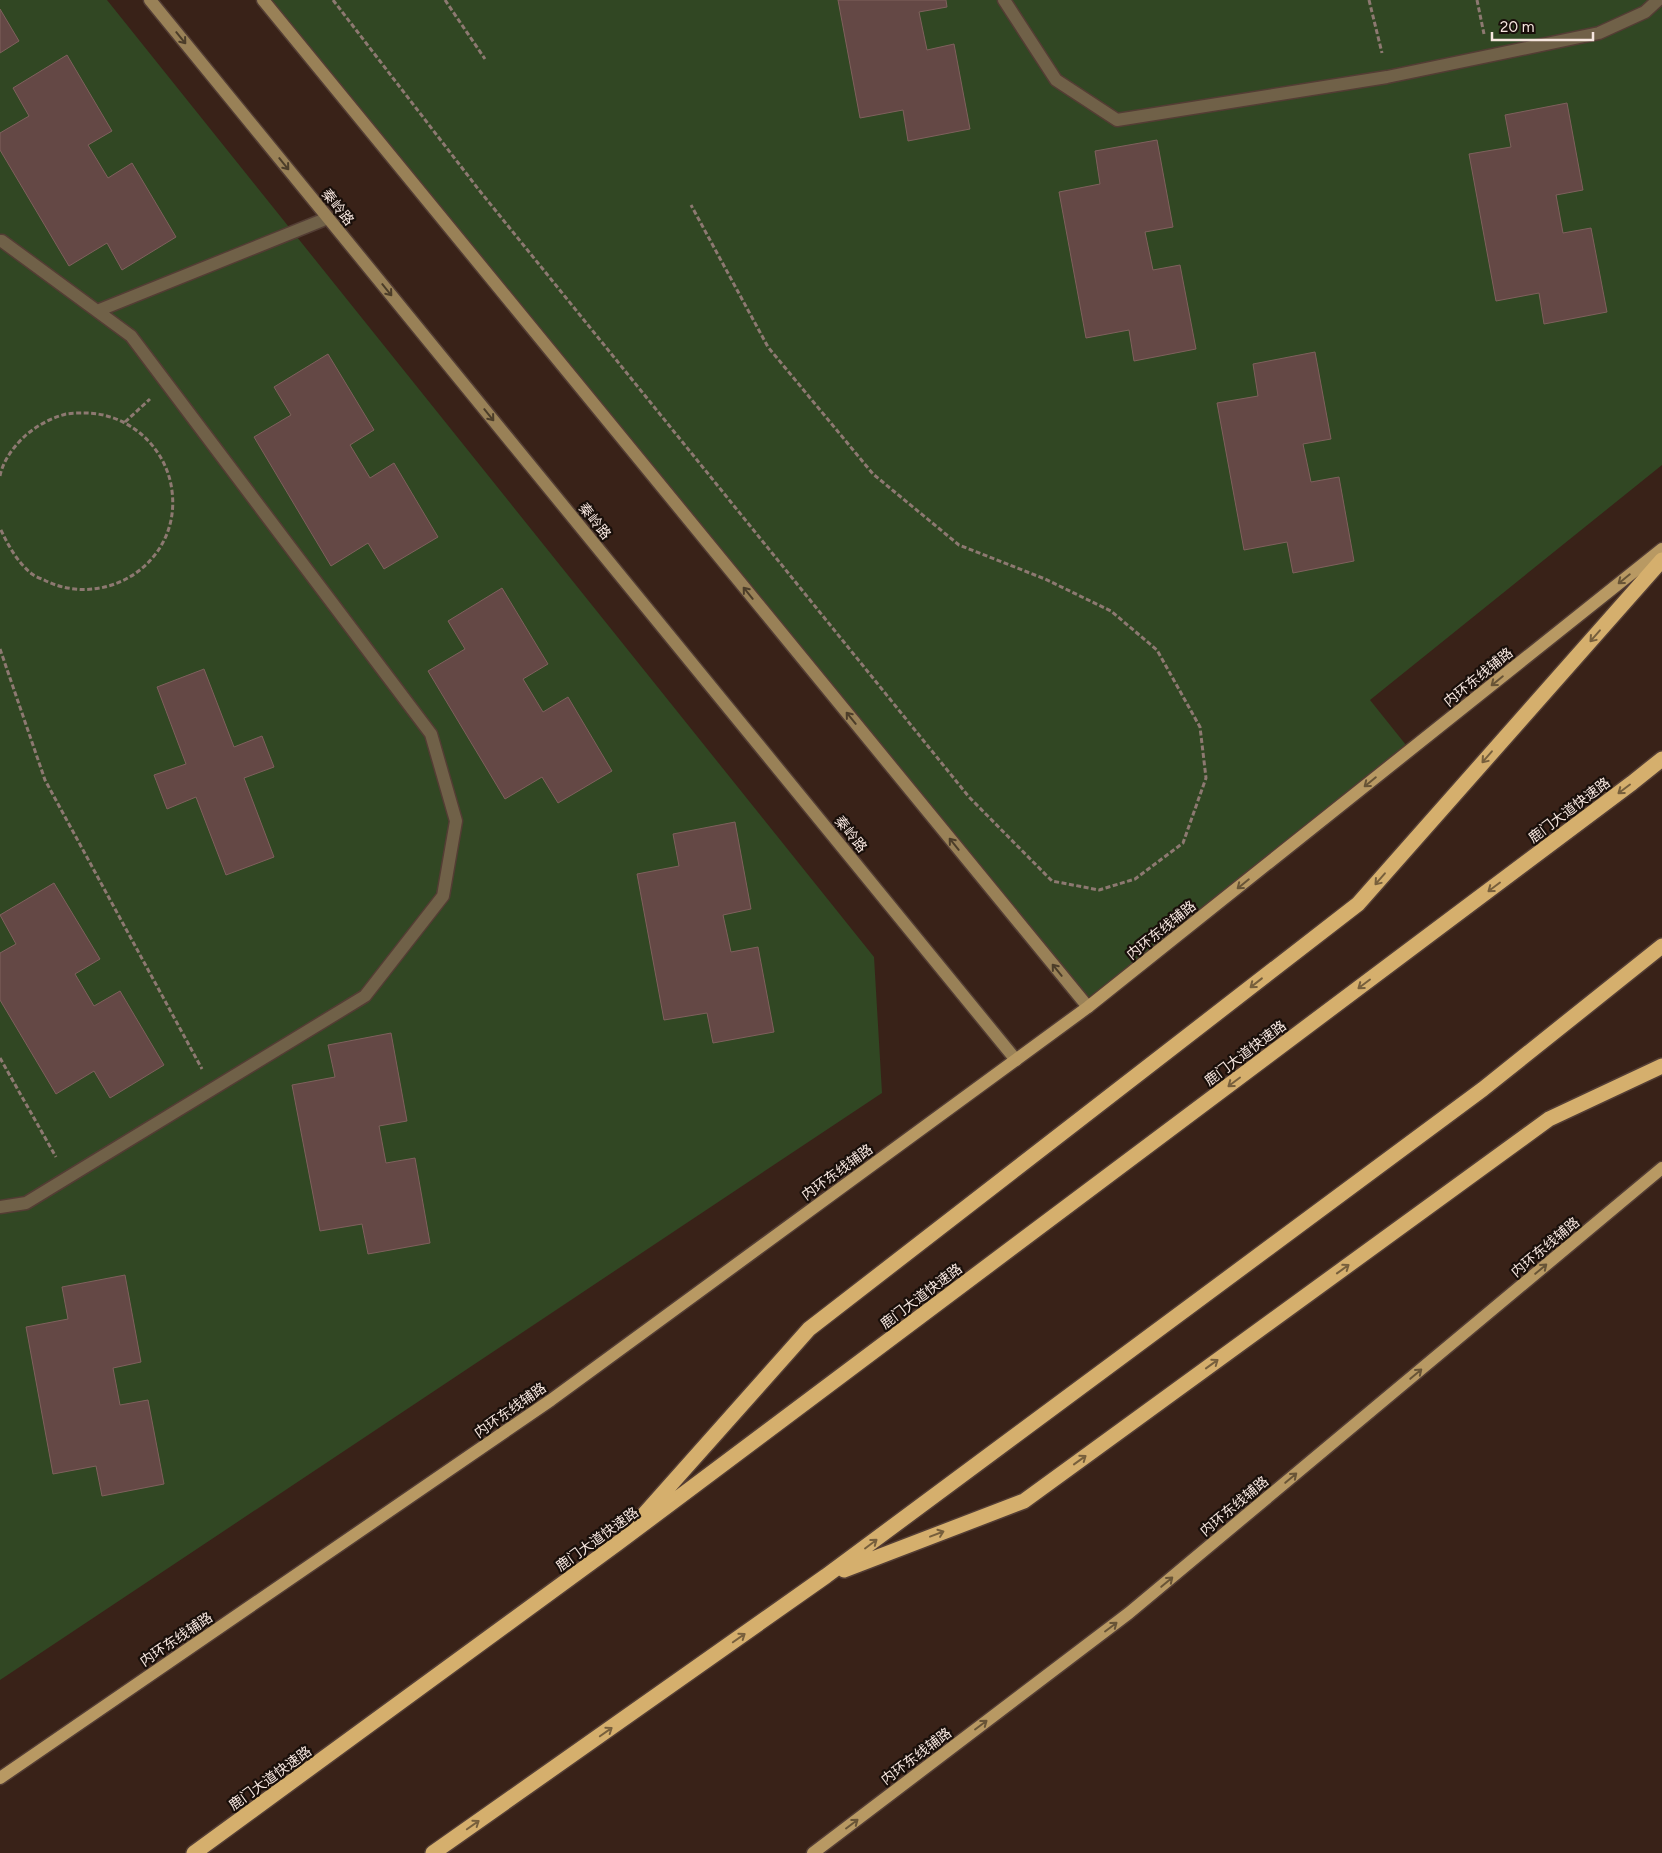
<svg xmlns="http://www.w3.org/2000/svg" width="1662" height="1853" viewBox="0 0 1662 1853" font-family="Figtree,'Noto Sans SC',sans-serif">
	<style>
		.green { fill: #314723 }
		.building { fill: #644845; stroke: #7f615d }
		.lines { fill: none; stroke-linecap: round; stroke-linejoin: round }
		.lane-casing { stroke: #533d34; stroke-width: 15 }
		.secondary-casing { stroke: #533d34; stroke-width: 15 }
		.primary-casing { stroke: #533d34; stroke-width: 15 }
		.highway-casing { stroke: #533d34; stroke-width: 18 }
		.path { stroke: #8d7971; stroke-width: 3; stroke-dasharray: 5 2.5; stroke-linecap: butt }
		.lane { stroke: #706148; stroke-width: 12 }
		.secondary { stroke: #998157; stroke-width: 12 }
		.primary { stroke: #b89963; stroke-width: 12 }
		.highway { stroke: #d5af6d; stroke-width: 15 }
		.oneway { stroke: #4c3d29 }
		.oneway2 { stroke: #685436 }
		.oneway3 { stroke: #775f3c }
		.labels { text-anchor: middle; stroke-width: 4.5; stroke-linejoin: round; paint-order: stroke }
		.street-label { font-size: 14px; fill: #f6e6df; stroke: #190f0a }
	</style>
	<rect width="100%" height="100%" fill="#392218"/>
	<!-- green -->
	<path class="green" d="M0,0H107L874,957L882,1093L0,1680Z
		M263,0H1662V465L1370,700L1410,750L1088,1007Z"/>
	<!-- building -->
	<path class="building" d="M838,0H946L947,7L919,12L927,50L954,44L970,129L908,141L903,110L860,118Z
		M0,9L19,41L0,53Z
		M67,55L112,131L88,145L108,178L132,163L176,237L122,270L107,243L69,266L0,150V133L29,116L13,88Z
		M1567,103L1583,190L1556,195L1563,233L1591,228L1607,312L1544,324L1539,293L1496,301L1469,154L1511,147L1505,115Z
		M1157,140L1173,227L1145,232L1153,270L1180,265L1196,349L1134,361L1129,330L1086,338L1059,192L1100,184L1095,151Z
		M1315,352L1331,439L1303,444L1311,482L1339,477L1354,561L1293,573L1287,542L1244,550L1217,403L1258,396L1253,364Z
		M328,354L374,430L350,445L370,478L394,463L438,537L384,569L368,543L331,566L254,437L291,415L274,387Z
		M502,588L548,664L523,679L543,712L568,697L612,771L558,803L542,777L505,799L428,671L465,649L448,621Z
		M204,669L234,747L262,736L274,767L244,778L274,857L226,875L196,797L167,809L154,775L186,764L157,687Z
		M735,822L751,909L723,915L731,952L758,947L774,1032L713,1043L707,1013L664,1020L637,874L679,866L673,834Z
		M54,883L100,959L75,974L94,1006L120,991L164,1065L110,1098L94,1071L56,1094L0,1000V953L16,944L0,915Z
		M391,1033L407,1121L379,1126L386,1163L415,1158L430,1243L368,1254L362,1224L320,1231L292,1085L335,1077L328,1045Z
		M125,1275L141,1362L113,1368L120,1405L148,1400L164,1484L102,1496L96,1466L53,1474L26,1327L68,1319L62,1287Z"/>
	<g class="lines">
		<defs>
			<path id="lane" d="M1004,0L1056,80L1117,120L1387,77L1599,33L1645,12L1658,0
				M0,241H2L131,336L431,734L456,821L443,896L365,996L26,1203L0,1207
				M97,311L328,218"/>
			<path id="secondary" d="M150,0L1016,1060
				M263,0L1088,1007"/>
			<path id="primary" d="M0,1778L551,1400L1088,1007L1662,549
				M813,1853L1129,1613L1662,1168"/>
			<path id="highway" d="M640,1519L809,1329L1358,904L1662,560
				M844,1570L1024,1501L1549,1119L1662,1066
				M194,1853L618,1543L1632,783L1662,759
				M433,1853L826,1576L1483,1089L1662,946"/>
		</defs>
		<!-- lane casing -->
		<use href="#lane" class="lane-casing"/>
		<!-- secondary casing -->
		<use href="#secondary" class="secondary-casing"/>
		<!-- primary casing -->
		<use href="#primary" class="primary-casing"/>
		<!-- highway casing -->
		<use href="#highway" class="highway-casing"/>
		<!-- path -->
		<path class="path" d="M333,0L479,190L969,797L1052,881L1099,890L1135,879L1183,843L1206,778L1200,727L1157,650L1111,611L1045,579L959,545L873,474L768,347L691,205
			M445,0L485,59
			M1369,0L1382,53
			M1477,0L1484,34
			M125,422L150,399
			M0,476C3,460 15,445 26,435C38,425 51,418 66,414C72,413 79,413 85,413C129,413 167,448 172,491C181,561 108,610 46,581C42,579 36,577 32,574C17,562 8,545 0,528
			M0,649L45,780L202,1069
			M0,1058L56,1157"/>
		<!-- lane -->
		<use href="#lane" class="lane"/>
		<!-- secondary -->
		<use href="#secondary" class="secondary"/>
		<!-- primary -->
		<use href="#primary" class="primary"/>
		<!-- highway -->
		<use href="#highway" class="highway"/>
	</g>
	<!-- one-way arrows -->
	<defs><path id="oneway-shaft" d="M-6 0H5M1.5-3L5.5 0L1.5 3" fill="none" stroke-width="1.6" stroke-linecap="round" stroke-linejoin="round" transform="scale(1.25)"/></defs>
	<g class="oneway">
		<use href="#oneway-shaft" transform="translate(181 38) rotate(51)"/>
		<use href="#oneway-shaft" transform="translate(284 164) rotate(51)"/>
		<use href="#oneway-shaft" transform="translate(387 290) rotate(51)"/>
		<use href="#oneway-shaft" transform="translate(489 415) rotate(51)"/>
		<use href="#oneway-shaft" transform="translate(748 593) rotate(-129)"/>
		<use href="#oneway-shaft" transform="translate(851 718) rotate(-129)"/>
		<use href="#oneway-shaft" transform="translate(954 844) rotate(-129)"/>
		<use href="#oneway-shaft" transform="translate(1057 970) rotate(-129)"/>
	</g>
	<g class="oneway2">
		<use href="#oneway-shaft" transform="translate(1624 579) rotate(141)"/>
		<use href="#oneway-shaft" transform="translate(1497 681) rotate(141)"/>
		<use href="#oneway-shaft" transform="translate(1370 782) rotate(141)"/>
		<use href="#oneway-shaft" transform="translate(1243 884) rotate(141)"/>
		<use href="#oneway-shaft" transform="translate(1541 1269) rotate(-40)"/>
		<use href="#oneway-shaft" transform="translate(1416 1374) rotate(-40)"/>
		<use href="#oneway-shaft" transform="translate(1291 1478) rotate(-40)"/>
		<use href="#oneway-shaft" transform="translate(1167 1582) rotate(-40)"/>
		<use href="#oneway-shaft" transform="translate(1111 1627) rotate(-37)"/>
		<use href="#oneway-shaft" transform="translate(981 1725) rotate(-37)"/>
		<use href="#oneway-shaft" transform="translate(852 1824) rotate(-37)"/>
	</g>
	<g class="oneway3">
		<use href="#oneway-shaft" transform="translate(1595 636) rotate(131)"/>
		<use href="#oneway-shaft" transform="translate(1487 757) rotate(131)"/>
		<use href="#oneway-shaft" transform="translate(1624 789) rotate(143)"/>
		<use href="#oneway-shaft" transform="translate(1380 879) rotate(131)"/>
		<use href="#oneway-shaft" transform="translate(1494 887) rotate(143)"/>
		<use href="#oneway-shaft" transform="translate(1256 983) rotate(142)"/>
		<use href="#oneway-shaft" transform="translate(1364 984) rotate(143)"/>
		<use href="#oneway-shaft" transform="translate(1234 1082) rotate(143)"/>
		<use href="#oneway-shaft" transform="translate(1343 1269) rotate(-36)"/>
		<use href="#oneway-shaft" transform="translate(1212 1364) rotate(-36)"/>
		<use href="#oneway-shaft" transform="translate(1080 1460) rotate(-36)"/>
		<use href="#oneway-shaft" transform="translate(937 1534) rotate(-21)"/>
		<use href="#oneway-shaft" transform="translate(871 1544) rotate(-37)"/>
		<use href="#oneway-shaft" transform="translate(739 1638) rotate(-35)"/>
		<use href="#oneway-shaft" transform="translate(606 1732) rotate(-35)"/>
		<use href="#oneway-shaft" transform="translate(473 1825) rotate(-35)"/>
	</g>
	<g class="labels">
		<!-- street labels -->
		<g class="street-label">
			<text transform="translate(338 207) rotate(51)" y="5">秦岭路</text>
			<text transform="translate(595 521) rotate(51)" y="5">秦岭路</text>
			<text transform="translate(1478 677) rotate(-39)" y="5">内环东线辅路</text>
			<text transform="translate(1569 810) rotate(-37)" y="5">鹿门大道快速路</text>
			<text transform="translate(851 834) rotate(51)" y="5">秦岭路</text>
			<text transform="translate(1161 930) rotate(-39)" y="5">内环东线辅路</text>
			<text transform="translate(1245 1053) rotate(-37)" y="5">鹿门大道快速路</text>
			<text transform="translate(837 1172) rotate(-36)" y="5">内环东线辅路</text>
			<text transform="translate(1545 1247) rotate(-40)" y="5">内环东线辅路</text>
			<text transform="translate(921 1296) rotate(-37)" y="5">鹿门大道快速路</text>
			<text transform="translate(510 1410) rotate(-35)" y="5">内环东线辅路</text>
			<text transform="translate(1234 1506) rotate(-40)" y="5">内环东线辅路</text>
			<text transform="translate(597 1539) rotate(-36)" y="5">鹿门大道快速路</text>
			<text transform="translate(176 1639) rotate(-34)" y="5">内环东线辅路</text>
			<text transform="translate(916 1756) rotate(-37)" y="5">内环东线辅路</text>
			<text transform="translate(270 1778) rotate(-36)" y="5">鹿门大道快速路</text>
		</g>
	</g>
	<!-- scale -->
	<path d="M1492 32v8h101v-8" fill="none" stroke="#f6e6df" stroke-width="2.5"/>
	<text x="1500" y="32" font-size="15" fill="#f6e6df" stroke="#190f0a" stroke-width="4" paint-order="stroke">20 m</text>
</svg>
